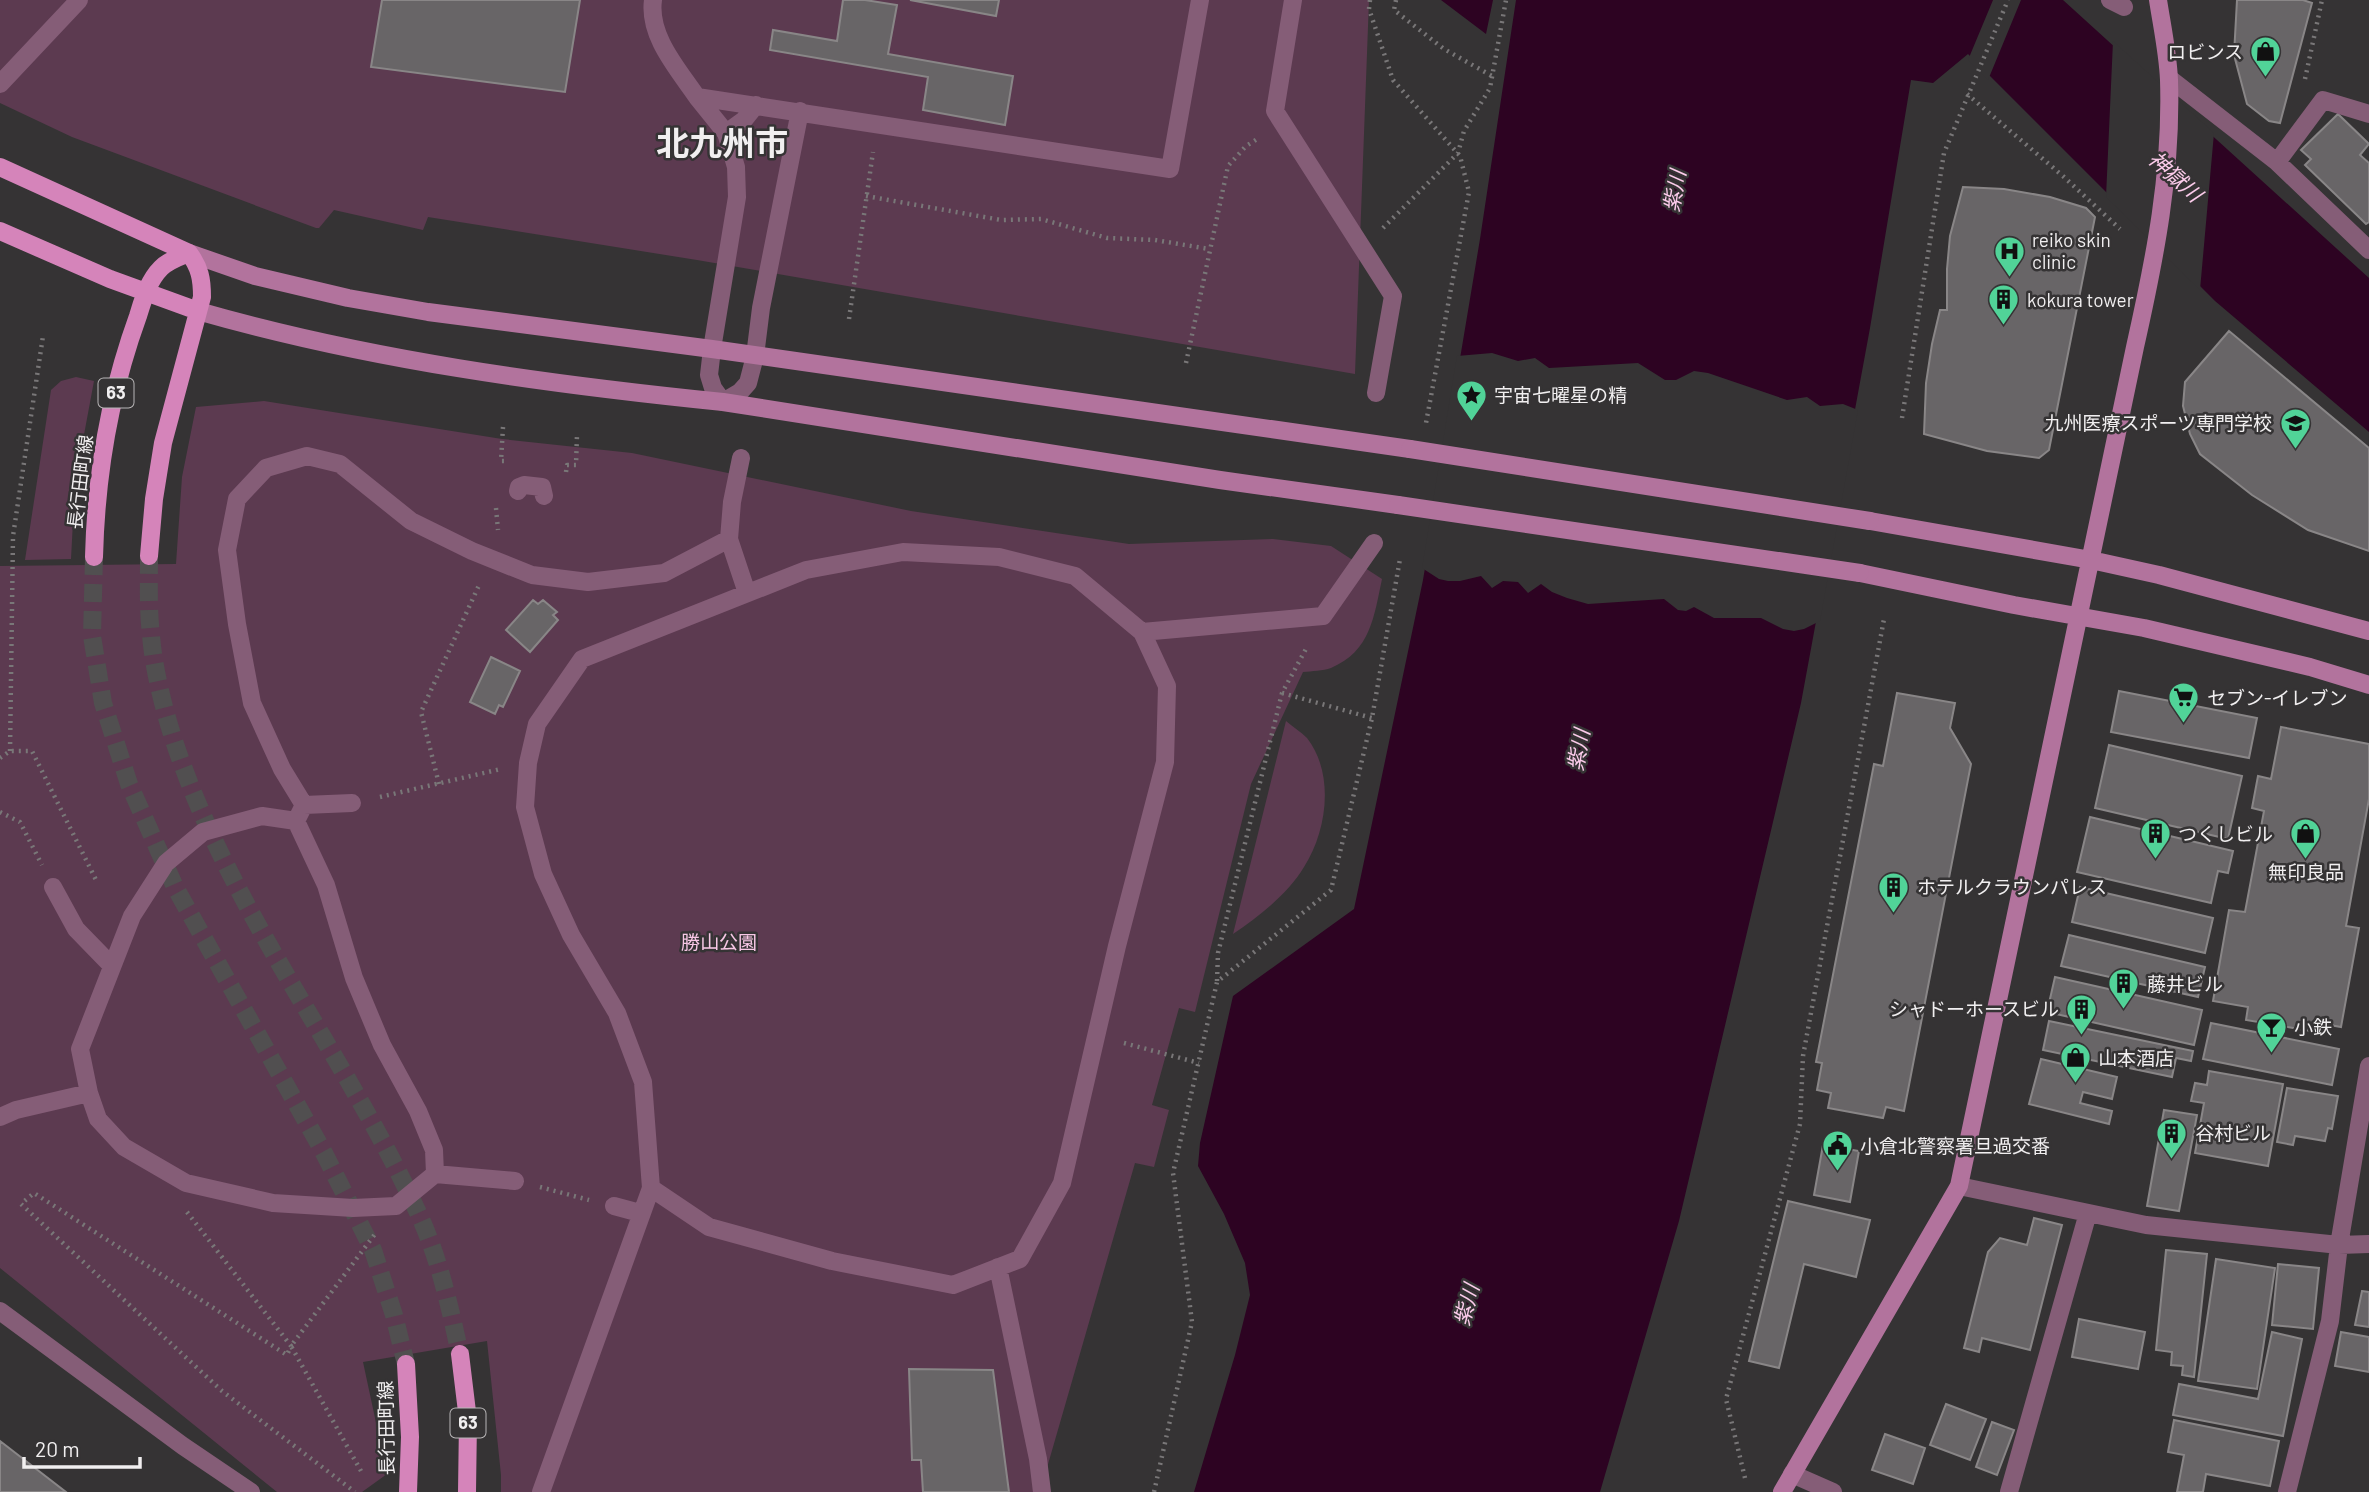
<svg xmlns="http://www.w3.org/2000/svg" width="2369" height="1492" viewBox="0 0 2369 1492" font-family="Barlow,'Noto Sans JP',sans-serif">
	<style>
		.green { fill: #5c3a50 }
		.water { fill: #2d0322 }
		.pier { fill: #353334 }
		.building { fill: #686567; stroke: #898687; stroke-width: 2 }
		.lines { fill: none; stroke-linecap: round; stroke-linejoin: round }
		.primary-tunnel { stroke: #514f50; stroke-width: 18; stroke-dasharray: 18 9; stroke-linecap: butt }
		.path { stroke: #797778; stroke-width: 4.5; stroke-dasharray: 2 5; stroke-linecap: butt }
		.lane { stroke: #855d77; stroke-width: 18 }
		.street { stroke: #855d77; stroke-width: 18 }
		.secondary { stroke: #b2739d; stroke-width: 18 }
		.primary { stroke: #d584ba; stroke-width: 18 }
		.secondary-bridge { stroke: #b2739d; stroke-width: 18 }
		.labels { text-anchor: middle; stroke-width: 5; stroke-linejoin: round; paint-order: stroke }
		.shield { fill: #353334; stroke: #b9b7b8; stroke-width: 2 }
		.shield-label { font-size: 18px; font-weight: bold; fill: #f1eff0 }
		.poi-label { font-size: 19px; fill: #f1eff0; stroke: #353334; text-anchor: start }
		.street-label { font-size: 19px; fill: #f1eff0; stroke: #353334 }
		.park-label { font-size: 19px; fill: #f7c7e5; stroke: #353334 }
		.water-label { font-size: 21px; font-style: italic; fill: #fccceb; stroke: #353334 }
		.town-label { font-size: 33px; font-weight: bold; fill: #f1eff0; stroke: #353334 }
	</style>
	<rect width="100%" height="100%" fill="#353334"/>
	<!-- green -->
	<path class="green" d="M0,0H1369L1355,374L697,260L428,217L423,230L334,210L319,228H316L72,137L0,103Z
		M76,377L94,381L75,483L71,559L25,560L51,390L61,381Z
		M264,401L502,439L632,453L911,511L1129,544L1273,539L1331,546L1382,579C1374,616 1371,651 1331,668C1323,671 1312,671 1303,672L1251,784L1195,1012L1179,1008L1152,1105L1169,1110L1154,1167L1135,1163L1040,1492H501V1475L487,1341L363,1362L387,1474L362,1492H277L0,1268V566L176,564L182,477L196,407Z
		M1286,721C1292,726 1301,732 1307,738C1335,774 1327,831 1304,867C1287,895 1259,916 1233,934Z"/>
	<!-- water -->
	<path class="water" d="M1441,0H1493L1486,34Z
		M1516,0H2063L2369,278V432L2215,301L1968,54L1933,83L1911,80L1870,328L1801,703L1679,1221L1600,1492H1194L1235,1355L1250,1295L1245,1263L1224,1214L1198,1166L1200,1143L1233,996L1354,909L1423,580L1480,239Z"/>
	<!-- pier -->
	<path class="pier" d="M1993,0H2021L1988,80L1968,60Z
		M2113,41L2214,133L2200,290L2106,197Z
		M1492,353L1518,361L1535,358L1549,368L1638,363L1665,380H1676L1694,371L1708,373L1787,400L1807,397L1820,406L1843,404L1858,410L1820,621L1804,629L1794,631L1783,629L1761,618H1714L1694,607L1686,611L1678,610L1664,599L1588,604L1567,598L1552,592L1541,584L1528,593L1518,582L1503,581L1492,588L1481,576L1460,581H1448L1439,579L1422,568L1457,356Z"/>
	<!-- building -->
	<path class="building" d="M382,0H580L565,92L371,67Z
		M843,0H865L897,5L888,54L1013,76L1005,125L923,110L928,77L770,50L773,30L837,41Z
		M910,0H999L996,16Z
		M2237,0H2303L2312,3L2280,123L2269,121L2247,104L2234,55Z
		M2338,114L2369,144L2360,155L2369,163V222L2366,224L2305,165L2311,159L2301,150Z
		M1963,187L2004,189L2050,197L2086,208L2095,217L2049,450L2039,458L1987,451L1924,434L1926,383L1932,344L1940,310H1947V269L1950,236Z
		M2229,331L2369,448V551L2308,530L2252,495L2200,454L2190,434L2183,406L2185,382Z
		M533,600L538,604L543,600L557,612L553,615L558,620L530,652L506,630Z
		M491,657L520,671L503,707L499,705L495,714L470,702Z
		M2119,691L2257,718L2249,758L2111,732Z
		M1897,693L1955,703L1950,728L1971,764L1904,1111L1886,1107L1883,1118L1828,1108L1831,1093L1817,1090L1822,1063L1816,1062L1874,764L1883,766Z
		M2281,727L2369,744V799L2346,926L2359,928L2341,1027L2313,1022L2311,1031L2246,1020L2248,1007L2213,1001L2229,910L2245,912L2264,811L2252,808L2258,776L2271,779Z
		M2109,745L2242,776L2228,839L2095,808Z
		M2090,817L2233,851L2228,873L2218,871L2211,903L2077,872Z
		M2080,887L2213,918L2205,953L2072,922Z
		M2069,935L2205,967L2198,997L2061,966Z
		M2055,977L2202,1010L2194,1045L2047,1012Z
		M2049,1021L2193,1051L2191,1061L2176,1058L2172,1077L2043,1050Z
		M2211,1023L2339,1049L2332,1085L2203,1059Z
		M2041,1059L2117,1077L2112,1099L2083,1092L2080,1103L2112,1111L2109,1124L2029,1104Z
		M2209,1071L2283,1084L2268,1166L2195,1153L2204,1103L2191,1101L2195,1083L2207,1085Z
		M2287,1088L2338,1096L2332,1129L2328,1128L2325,1141L2295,1136L2293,1145L2277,1142Z
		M2164,1110L2197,1115L2179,1211L2147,1206Z
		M1823,1145L1859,1151L1850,1202L1814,1195Z
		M1788,1201L1870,1220L1856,1277L1804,1264L1779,1368L1749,1361Z
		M2034,1218L2062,1225L2030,1350L1982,1338L1979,1352L1964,1348L1988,1252L2000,1238L2027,1245Z
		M2166,1250L2207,1254L2194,1377L2182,1375L2183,1366L2171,1365L2172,1352L2156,1350Z
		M2216,1259L2275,1268L2257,1389L2198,1381Z
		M2278,1264L2319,1268L2313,1329L2272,1325Z
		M2362,1291L2369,1292V1327L2355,1325Z
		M2079,1319L2145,1332L2138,1369L2072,1357Z
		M2272,1332L2302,1339L2283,1436L2173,1415L2179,1384L2258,1399Z
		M2341,1332L2369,1337V1372L2335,1366Z
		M909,1369L993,1370L1009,1492H923L921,1460H912Z
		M1946,1404L1986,1419L1970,1460L1930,1445Z
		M2174,1420L2279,1441L2270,1486L2206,1474L2203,1492H2177L2184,1455L2168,1452Z
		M1992,1422L2014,1430L1997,1475L1976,1467Z
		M1885,1434L1925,1448L1913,1484L1872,1470Z
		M0,1441L66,1492H0Z"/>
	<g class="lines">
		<!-- primary-tunnel -->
		<path class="primary-tunnel" d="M149,556C149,582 148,609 151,635C154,676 169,730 184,769C243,928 350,1063 420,1217C440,1261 450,1308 460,1354
			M94,557L92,636L103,703L129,784L175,887L324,1153L373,1250L394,1315L406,1364"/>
		<!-- path -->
		<path class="path" d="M1370,0L1369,9L1393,80L1460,156L1469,192L1426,423
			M1396,0L1394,10L1444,49L1492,76
			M2305,79L2322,0
			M1967,94L2064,177L2120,229
			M866,196L1001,220L1041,219L1107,238L1155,240L1209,249
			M1383,228L1458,153L1464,131L1490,88L1506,0
			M849,319L873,152
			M1186,363L1228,166L1246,146L1259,138
			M1902,418L1944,153L2008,0
			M503,427L501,461H504
			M566,472L567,465H576L577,435
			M496,508L498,530
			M1282,693L1372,718
			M10,751L13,536L43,336
			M0,758L10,751H32L97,882
			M439,784L421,712L480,583
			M380,797L501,769
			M0,812L20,822L42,865
			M1217,981L1218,953L1282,693L1307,647
			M1124,1043L1199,1063
			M540,1187L589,1200
			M187,1212L291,1346L287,1355L34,1193L21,1204L222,1391L355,1492
			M361,1471L291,1346L375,1234
			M1745,1478L1726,1399L1800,1124L1803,1056L1884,619
			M1154,1492L1192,1322L1173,1173L1217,982L1331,890L1372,718L1400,559"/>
		<!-- lane -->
		<path class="lane" d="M653,0C648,36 678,69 697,97L1170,169L1200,0
			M697,97L726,133L736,167L737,197L712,349L709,375L713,388L723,402L740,392L748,383L755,356L761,308L800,111
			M726,133L744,120L756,105"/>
		<!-- street -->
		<path class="street" d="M1293,0L1275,111L1393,296L1376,393
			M2110,0L2124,7
			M2169,78L2277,162L2369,250
			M0,84L79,0
			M2277,162L2323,100L2369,114
			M741,458L732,502L729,539L747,593
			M518,491L519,487L524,485L542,487L544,496
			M903,552L999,557L1075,576L1142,632L1167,686L1165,762L1117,946L1062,1183L1020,1259L953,1285L832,1261L709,1227L651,1188L643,1082L617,1013L571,935L543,874L525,807L528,763L537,724L582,659L806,570Z
			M1142,632L1323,616L1374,543
			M304,805L352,803
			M262,816L296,821L326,885L354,978L382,1045L418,1111L434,1150L435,1174L396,1206L353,1208L273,1203L186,1183L124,1147L98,1119L89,1093L80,1049L132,916L166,863L203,832Z
			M296,821L304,805L282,769L252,703L237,624L227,550L237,499L266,468L307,456L340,464L411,521L472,551L532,575L588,582L664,573L729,539
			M53,887L76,929L111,965
			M0,1117L16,1110L89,1093
			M435,1174L515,1181
			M1959,1186L2146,1225L2339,1245L2369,1244
			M614,1206L640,1213
			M998,1267L1038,1459L1042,1492
			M0,1311L183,1446L251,1492
			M1792,1474L1833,1492
			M541,1492L651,1188
			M2009,1492L2088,1213
			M2287,1492L2330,1321L2339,1245L2369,1066"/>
		<!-- secondary -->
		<path class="secondary" d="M189,253L255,276L348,298L428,312L712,349L1410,449
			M198,311C369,360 546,384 723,402L1220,480L1398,505
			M1870,521L2091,560L2159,575L2369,631
			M1860,573L2014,605L2144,628L2310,667L2369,685
			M1782,1492L1959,1186L2135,347C2155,258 2172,173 2169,80C2168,54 2162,26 2158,0"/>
		<!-- primary -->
		<path class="primary" d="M0,167L189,253C200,268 202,279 202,297L163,443L154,499L149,556
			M0,231L110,279L198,311
			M94,557C96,475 110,393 138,316C143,300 148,281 161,268C168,261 179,257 189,253
			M460,1354L468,1420L467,1492
			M406,1364L410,1437L408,1492"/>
		<!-- secondary-bridge -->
		<path class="secondary-bridge" d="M1410,449L1870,521
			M1398,505L1860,573"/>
	</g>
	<!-- icons -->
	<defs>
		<symbol id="shop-pin" viewBox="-11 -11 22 30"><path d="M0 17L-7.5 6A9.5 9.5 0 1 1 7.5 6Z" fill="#51d398" stroke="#353334"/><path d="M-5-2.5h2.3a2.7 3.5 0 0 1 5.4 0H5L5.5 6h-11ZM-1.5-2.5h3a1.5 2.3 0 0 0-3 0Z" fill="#111"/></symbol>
		<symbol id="hospital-pin" viewBox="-11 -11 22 30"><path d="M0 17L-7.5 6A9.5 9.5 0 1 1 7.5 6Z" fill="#51d398" stroke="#353334"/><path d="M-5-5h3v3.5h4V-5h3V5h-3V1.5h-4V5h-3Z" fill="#111"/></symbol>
		<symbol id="building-pin" viewBox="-11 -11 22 30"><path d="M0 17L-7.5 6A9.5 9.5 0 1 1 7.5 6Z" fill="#51d398" stroke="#353334"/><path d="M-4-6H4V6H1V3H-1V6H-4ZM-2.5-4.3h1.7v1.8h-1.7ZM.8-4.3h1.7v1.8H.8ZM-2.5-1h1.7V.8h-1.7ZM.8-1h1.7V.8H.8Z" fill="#111"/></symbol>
		<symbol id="sight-pin" viewBox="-11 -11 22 30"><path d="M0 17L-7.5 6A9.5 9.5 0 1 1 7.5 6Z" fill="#51d398" stroke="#353334"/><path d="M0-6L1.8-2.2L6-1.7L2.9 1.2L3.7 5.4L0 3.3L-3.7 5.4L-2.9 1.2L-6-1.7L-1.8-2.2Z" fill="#111"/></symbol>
		<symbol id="university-pin" viewBox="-11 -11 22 30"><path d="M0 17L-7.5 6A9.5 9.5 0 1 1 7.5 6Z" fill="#51d398" stroke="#353334"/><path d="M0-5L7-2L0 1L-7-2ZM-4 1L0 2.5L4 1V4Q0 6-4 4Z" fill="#111"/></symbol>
		<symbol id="supermarket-pin" viewBox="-11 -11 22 30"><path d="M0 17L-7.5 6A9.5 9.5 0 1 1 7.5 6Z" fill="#51d398" stroke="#353334"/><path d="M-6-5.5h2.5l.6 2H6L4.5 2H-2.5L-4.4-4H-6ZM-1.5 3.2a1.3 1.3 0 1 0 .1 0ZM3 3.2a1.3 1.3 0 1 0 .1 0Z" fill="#111"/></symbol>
		<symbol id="bar-pin" viewBox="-11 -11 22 30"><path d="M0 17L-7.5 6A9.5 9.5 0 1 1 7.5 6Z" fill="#51d398" stroke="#353334"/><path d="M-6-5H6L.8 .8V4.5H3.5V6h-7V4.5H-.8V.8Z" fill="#111"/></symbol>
		<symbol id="civic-pin" viewBox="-11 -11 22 30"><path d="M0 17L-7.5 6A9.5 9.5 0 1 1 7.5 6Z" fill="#51d398" stroke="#353334"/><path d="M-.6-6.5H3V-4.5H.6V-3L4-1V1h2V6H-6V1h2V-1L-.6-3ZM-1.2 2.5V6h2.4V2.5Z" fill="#111"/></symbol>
	</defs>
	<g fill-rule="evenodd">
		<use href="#shop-pin" x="2248" y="34" width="35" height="47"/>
		<use href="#hospital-pin" x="1992" y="234" width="35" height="47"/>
		<use href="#building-pin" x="1986" y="282" width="35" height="47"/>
		<use href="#sight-pin" x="1454" y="378" width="35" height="47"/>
		<use href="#university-pin" x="2278" y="406" width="35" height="47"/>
		<use href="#supermarket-pin" x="2166" y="680" width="35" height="47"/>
		<use href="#shop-pin" x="2288" y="816" width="35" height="47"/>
		<use href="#building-pin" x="2138" y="816" width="35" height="47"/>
		<use href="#building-pin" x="1876" y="870" width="35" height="47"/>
		<use href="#building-pin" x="2106" y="966" width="35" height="47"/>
		<use href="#building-pin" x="2064" y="992" width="35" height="47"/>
		<use href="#bar-pin" x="2254" y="1010" width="35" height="47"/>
		<use href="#shop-pin" x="2058" y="1040" width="35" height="47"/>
		<use href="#building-pin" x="2154" y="1116" width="35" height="47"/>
		<use href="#civic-pin" x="1820" y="1128" width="35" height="47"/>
	</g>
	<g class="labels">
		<!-- shield labels -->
		<g class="shield">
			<rect x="98.5" y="378.5" width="35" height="29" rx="5"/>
			<rect x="450.5" y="1408.5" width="35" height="29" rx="5"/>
		</g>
		<g class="shield-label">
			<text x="116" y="399">63</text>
			<text x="468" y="1429">63</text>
		</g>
		<!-- poi labels -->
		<g class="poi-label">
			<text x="2243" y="59" text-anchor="end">ロビンス</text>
			<text x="2032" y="247">reiko skin<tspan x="2032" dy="22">clinic</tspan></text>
			<text x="2027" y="307">kokura tower</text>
			<text x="1494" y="402">宇宙七曜星の精</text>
			<text x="2272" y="430" text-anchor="end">九州医療スポーツ専門学校</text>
			<text x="2207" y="705">セブン-イレブン</text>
			<text x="2178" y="841">つくしビル</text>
			<text x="2306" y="879" text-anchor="middle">無印良品</text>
			<text x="1917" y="894">ホテルクラウンパレス</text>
			<text x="2147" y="991">藤井ビル</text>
			<text x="2059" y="1016" text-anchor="end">シャドーホースビル</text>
			<text x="2294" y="1034">小鉄</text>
			<text x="2098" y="1065">山本酒店</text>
			<text x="2195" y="1140">谷村ビル</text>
			<text x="1860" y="1153">小倉北警察署旦過交番</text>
		</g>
		<!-- street labels -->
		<g class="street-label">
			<text transform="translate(80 482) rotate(-83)" y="7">長行田町線</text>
			<text transform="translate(386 1428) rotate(-91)" y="7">長行田町線</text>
		</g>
		<!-- park labels -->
		<g class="park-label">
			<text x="719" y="949">勝山公園</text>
		</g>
		<!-- water labels -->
		<g class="water-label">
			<text transform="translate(2175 177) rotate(42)" y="7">神獄川</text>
			<text transform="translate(1675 191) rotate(-80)" y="7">紫川</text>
			<text transform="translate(1579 750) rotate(-80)" y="7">紫川</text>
			<text transform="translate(1467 1305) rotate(-75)" y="7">紫川</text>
		</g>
		<!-- town labels -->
		<g class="town-label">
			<text x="722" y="155">北九州市</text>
		</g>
	</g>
	<!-- scale -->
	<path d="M24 1457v10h116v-10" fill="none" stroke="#f1eff0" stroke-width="3.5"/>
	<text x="35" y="1457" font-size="21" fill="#f1eff0" stroke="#353334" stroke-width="5" paint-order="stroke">20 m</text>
</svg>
